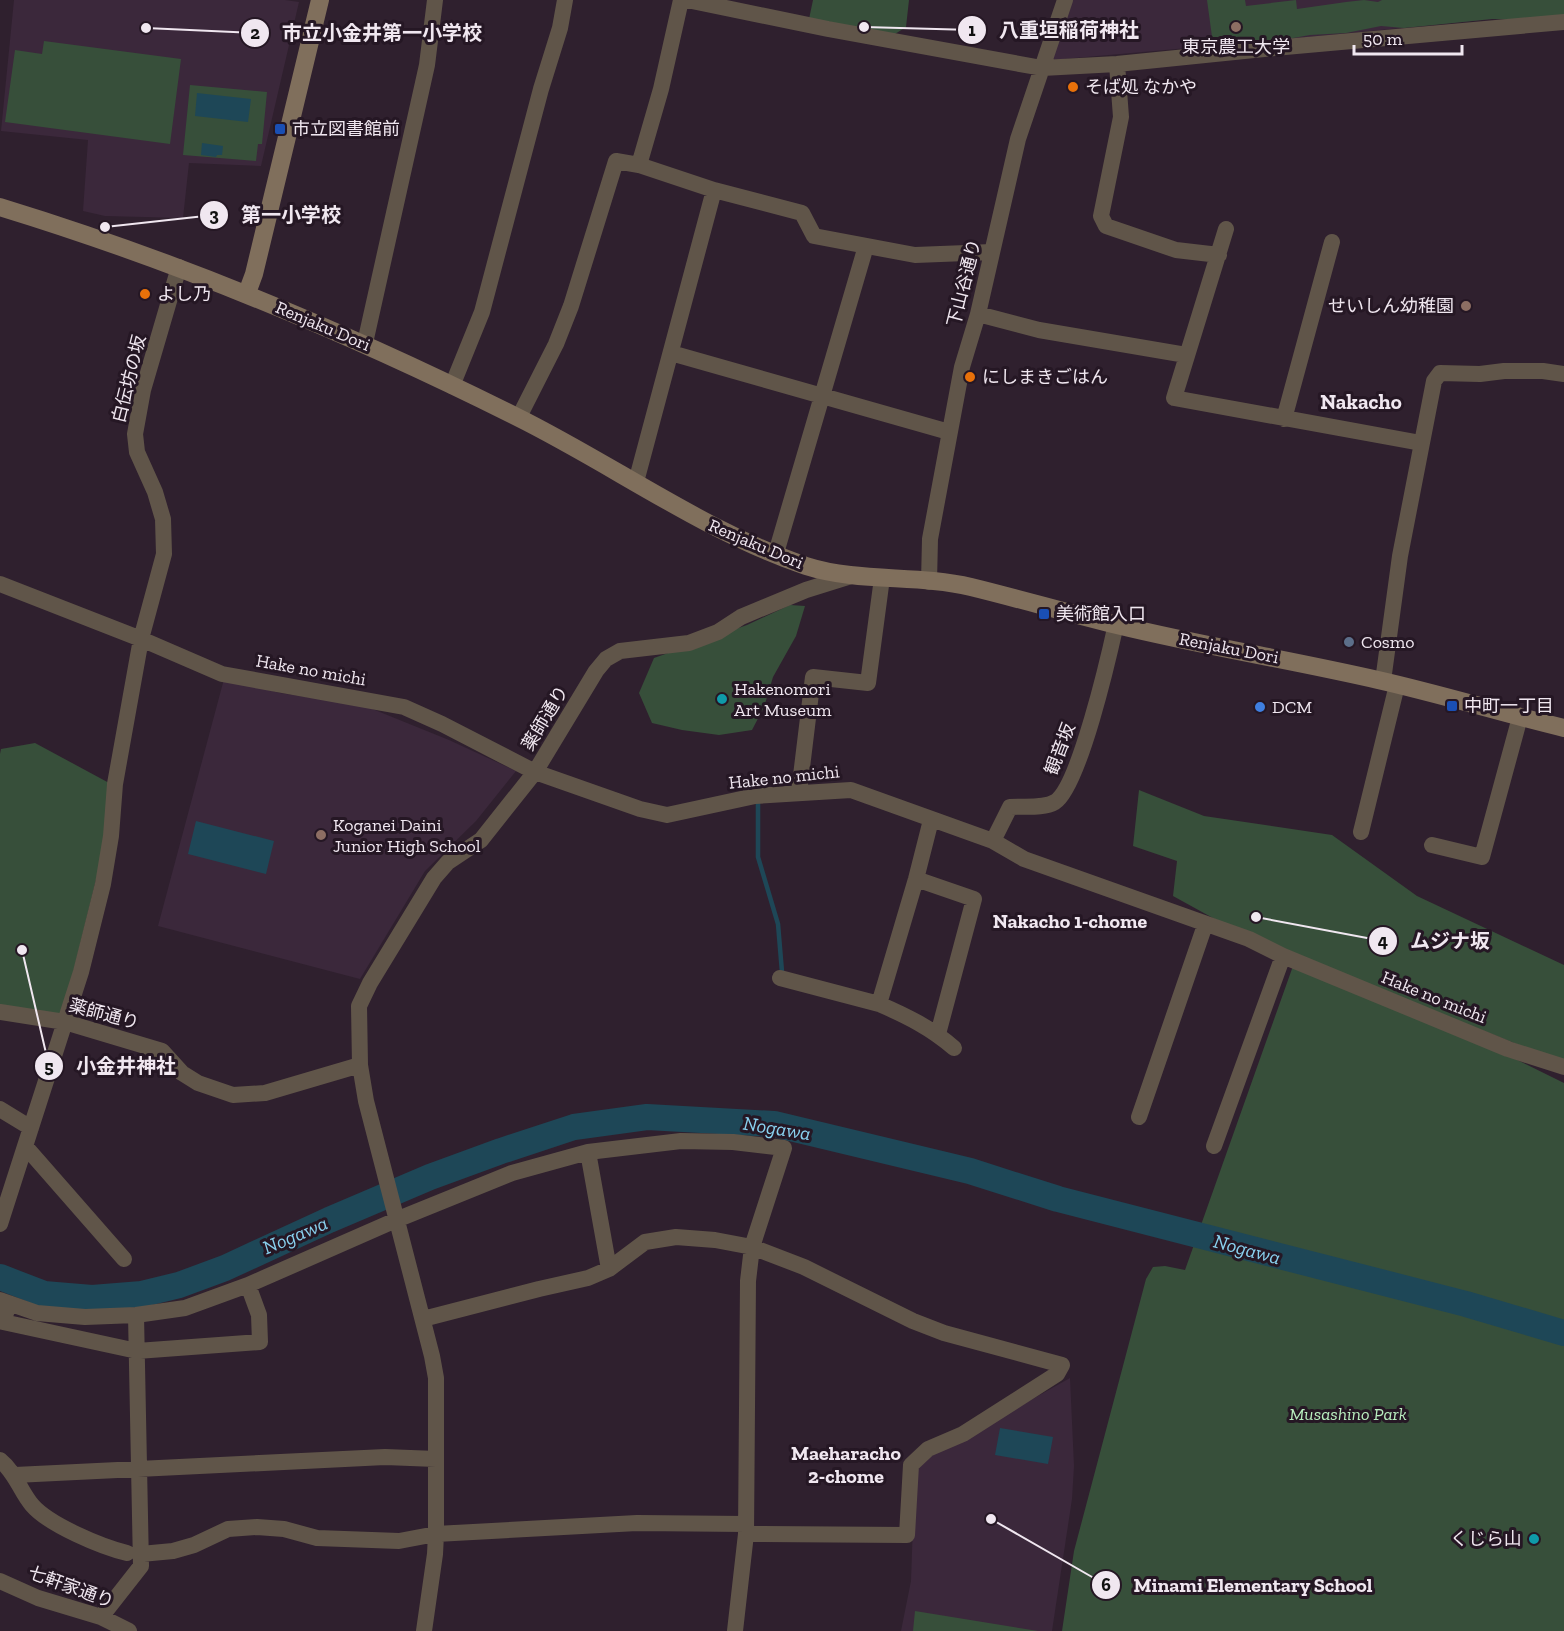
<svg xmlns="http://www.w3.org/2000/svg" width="1564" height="1631" viewBox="0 0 1564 1631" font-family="'Zilla Slab','Noto Sans JP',serif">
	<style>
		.built { fill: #3b283b }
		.green { fill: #374f3a }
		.water { fill: #1e4757 }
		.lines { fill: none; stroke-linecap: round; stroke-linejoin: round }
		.stream { stroke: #1e4757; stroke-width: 4.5 }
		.river { stroke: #1e4757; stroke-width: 26 }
		.street { stroke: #605549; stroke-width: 16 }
		.secondary { stroke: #806f5c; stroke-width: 18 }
		.education-dot { fill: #8d6e63; stroke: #251724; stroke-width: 2 }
		.food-dot { fill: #e8710a; stroke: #251724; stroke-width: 2 }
		.transit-dot { fill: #1a4fb4; stroke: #251724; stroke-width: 2 }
		.service-dot { fill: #5c6f8a; stroke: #251724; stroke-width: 2 }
		.culture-dot { fill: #0f9aa8; stroke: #251724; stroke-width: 2 }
		.shop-dot { fill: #3f7fe0; stroke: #251724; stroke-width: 2 }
		.labels { text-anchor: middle; stroke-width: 6; stroke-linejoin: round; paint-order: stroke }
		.poi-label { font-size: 18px; fill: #f0e7f0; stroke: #251724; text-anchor: start }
		.street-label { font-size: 18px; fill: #f0e7f0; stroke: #251724 }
		.park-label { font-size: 18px; font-style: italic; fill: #b9eebf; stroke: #251724 }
		.neighbourhood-label { font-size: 20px; font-weight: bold; fill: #f0e7f0; stroke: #251724 }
		.water-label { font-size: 20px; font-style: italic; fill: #89d1ef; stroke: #251724 }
		.quarter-label { font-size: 21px; font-weight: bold; fill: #f0e7f0; stroke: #251724 }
		.leader { fill: none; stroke: #f0e7f0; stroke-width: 2 }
		.callout-dot { fill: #f0e7f0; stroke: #251724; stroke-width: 2 }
		.mark-label { font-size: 18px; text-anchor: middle; font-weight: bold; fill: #111 }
		.callout-label { font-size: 20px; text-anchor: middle; font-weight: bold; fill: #f0e7f0; stroke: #251724; stroke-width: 6; stroke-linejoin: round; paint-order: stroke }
	</style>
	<rect width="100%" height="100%" fill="#2f202e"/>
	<!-- built -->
	<path class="built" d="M14,0H285L299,2L261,166L189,163L183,218L105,216L83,211L88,140L1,131Z
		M1070,0H1564V12L1256,42L1052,60Z
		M224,679L280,693L365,706L449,740L516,771L476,821L425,871L360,979L158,926Z
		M1070,1378L1074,1466L1072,1499L1052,1631H901L911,1581L915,1465Z"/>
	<!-- green -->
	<path class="green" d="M813,0H909L906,27L895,34L809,19Z
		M1207,0H1245L1246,6L1296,0L1297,9L1346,2L1364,0L1378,2L1382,0H1564V15L1528,20L1492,19L1404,28L1381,26L1346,33L1310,35L1282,40H1252L1233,44H1213Z
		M44,41L181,59L170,144L5,122L15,50L42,54Z
		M190,85L267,92L262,144H258L256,161L183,155Z
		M790,605L805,606L796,636L773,677L764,707L752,730L719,735L682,730L652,723L639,693L654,658L747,625Z
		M35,743L111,784L107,835L62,1018L0,1008V754L1,749Z
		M1139,790L1204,816L1332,835L1417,896L1564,965V1063L1242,934L1173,896L1177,861L1133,846Z
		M1293,966L1509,1056L1564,1083V1631H1062L1074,1551L1146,1279L1153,1267L1165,1266L1185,1270Z
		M915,1611L1038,1631H913Z"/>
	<!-- water -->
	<path class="water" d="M197,93L251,99L248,122L195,116Z
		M202,143L223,146L222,155H217L216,157L201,155Z
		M196,821L274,841L266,874L188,854Z
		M1000,1428L1053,1437L1048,1464L995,1455Z"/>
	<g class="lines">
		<!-- stream -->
		<path class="stream" d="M758,800V857L778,924L782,972"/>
		<!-- river -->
		<path class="river" d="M0,1277L44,1294L92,1298L142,1294L179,1285L225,1268L329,1220L430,1177L501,1151L574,1127L647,1117L774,1124L970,1171L1058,1199L1466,1304L1564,1333"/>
		<!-- street -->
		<path class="street" d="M687,0L828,29L1042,68L1117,64L1285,47L1564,22
			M1117,64L1121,117L1101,216L1106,226L1176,250L1219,255
			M639,165L714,190L802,213L814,236L915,255L992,252
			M1226,229L1174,398L1421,443
			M978,314L1039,330L1186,355
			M365,343L427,65L435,0
			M671,353L949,432
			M452,386L482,312L541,89L560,28L565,0
			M519,417L556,344L571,306L616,161L639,165L661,89L681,0
			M1284,419L1332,242
			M636,482L714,190
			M776,553L866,246
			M929,582L930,539L962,367L978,314L1018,139L1065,0
			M0,584L141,639L222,674L404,707L442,724L535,772L640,809L667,815L755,796L851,790L993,841L1024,859L1249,939L1283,956L1508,1049L1564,1067
			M1383,681L1400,556L1434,381L1440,373L1480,374L1504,371H1543L1564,374
			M799,792L813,677L868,683L882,578
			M1361,832L1397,685
			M993,841L1010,807C1024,806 1043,809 1055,802C1079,787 1109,656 1116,624
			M1432,845L1482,857L1520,717
			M916,879L974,899L938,1034
			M780,978L879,1004L916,879L931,820
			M879,1004C907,1016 931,1028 954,1048
			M0,1012L65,1022L162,1051L182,1073L198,1083L233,1095L265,1093L360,1065
			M0,1109L31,1128
			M1139,1117L1205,925
			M25,1146L124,1259
			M1214,1146L1283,956
			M588,1152L609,1269
			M0,1224L81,972L103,884L111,836L115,784L141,639L164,554L163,519L155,492L137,452L135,434L143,390L179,267
			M0,1300L37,1313L85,1317L136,1315L185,1308L248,1285L396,1220L512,1173L588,1152L681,1141L733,1142L784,1148L752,1247L748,1281L746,1534L735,1631
			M9,1304L3,1322L137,1351L260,1342L259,1315L248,1285
			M423,1319L539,1289L588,1278L609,1269L645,1242L676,1237L715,1240L752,1247L804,1267L913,1321L944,1333L1062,1365L1057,1374L963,1434L928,1449L911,1465L907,1535L746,1534
			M0,1460C16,1473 20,1491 32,1505C49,1525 102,1547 127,1553
			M15,1475L385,1457L436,1459
			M141,1554L173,1551L194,1545L228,1529L257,1527L284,1529L317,1538L399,1541L436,1534L545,1528L637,1523L746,1524
			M0,1581L38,1598L101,1617L129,1631
			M101,1617L141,1566L136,1315
			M424,1631L435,1554L436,1534V1378L432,1356L366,1101L360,1065L359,1006L370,983L434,878L448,862L481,840L535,772L596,671L606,659L620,651L689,643L718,632L741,617L765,607L806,590L854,575"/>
		<!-- secondary -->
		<path class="secondary" d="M0,207C180,262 349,333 517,417C614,465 703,531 806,566C859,583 918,574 971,587C1020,599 1068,613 1117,625C1203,646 1291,660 1378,680C1440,694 1502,713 1564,728
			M247,293L254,274L320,0"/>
	</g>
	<!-- markers -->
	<g class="education-dot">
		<circle cx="1236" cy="27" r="6"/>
		<circle cx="1466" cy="306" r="6"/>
		<circle cx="321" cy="835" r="6"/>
	</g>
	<g class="food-dot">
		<circle cx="1073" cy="87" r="6"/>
		<circle cx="145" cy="294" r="6"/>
		<circle cx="970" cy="377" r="6"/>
	</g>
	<g class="transit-dot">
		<rect x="274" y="123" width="12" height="12" rx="3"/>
		<rect x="1038" y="608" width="12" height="12" rx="3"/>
		<rect x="1446" y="700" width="12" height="12" rx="3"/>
	</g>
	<circle class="service-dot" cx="1349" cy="642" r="6"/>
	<g class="culture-dot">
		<circle cx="722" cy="699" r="6"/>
		<circle cx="1534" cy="1539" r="6"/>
	</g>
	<circle class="shop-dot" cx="1260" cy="707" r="6"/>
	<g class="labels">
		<!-- poi labels -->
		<g class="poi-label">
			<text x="1236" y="53" text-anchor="middle">東京農工大学</text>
			<text x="1085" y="93">そば処 なかや</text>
			<text x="292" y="135">市立図書館前</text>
			<text x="157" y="300">よし乃</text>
			<text x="1454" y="312" text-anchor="end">せいしん幼稚園</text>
			<text x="982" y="383">にしまきごはん</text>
			<text x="1056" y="620">美術館入口</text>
			<text x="1361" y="648">Cosmo</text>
			<text x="734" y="695">Hakenomori<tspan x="734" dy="21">Art Museum</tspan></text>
			<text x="1464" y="712">中町一丁目</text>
			<text x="1272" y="713">DCM</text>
			<text x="333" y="831">Koganei Daini<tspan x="333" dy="21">Junior High School</tspan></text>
			<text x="1522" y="1545" text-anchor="end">くじら山</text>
		</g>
		<!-- street labels -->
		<g class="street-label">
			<text transform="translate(964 283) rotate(-76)" y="6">下山谷通り</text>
			<text transform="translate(323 326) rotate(23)" y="6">Renjaku Dori</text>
			<text transform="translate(129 379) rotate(-76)" y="6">白伝坊の坂</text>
			<text transform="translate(756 544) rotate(23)" y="6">Renjaku Dori</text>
			<text transform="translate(1229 648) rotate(11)" y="6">Renjaku Dori</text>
			<text transform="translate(311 670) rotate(10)" y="6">Hake no michi</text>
			<text transform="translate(545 718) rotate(-59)" y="6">薬師通り</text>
			<text transform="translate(1060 749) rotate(-69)" y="6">観音坂</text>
			<text transform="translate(784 777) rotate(-6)" y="6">Hake no michi</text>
			<text transform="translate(1434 997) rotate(22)" y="6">Hake no michi</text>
			<text transform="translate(104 1014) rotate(15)" y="6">薬師通り</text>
			<text transform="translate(71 1587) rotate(20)" y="6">七軒家通り</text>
		</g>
		<!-- park labels -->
		<g class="park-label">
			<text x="1348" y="1420">Musashino Park</text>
		</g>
		<!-- neighbourhood labels -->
		<g class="neighbourhood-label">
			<text x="1070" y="928">Nakacho 1-chome</text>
			<text x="846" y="1460">Maeharacho<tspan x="846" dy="23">2-chome</tspan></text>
		</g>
		<!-- water labels -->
		<g class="water-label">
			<text transform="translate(777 1128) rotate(9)" y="7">Nogawa</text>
			<text transform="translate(295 1235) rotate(-23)" y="7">Nogawa</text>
			<text transform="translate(1247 1249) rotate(15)" y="7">Nogawa</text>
		</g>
		<!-- quarter labels -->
		<g class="quarter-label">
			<text x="1361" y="409">Nakacho</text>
		</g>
	</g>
	<!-- callouts -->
	<path class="leader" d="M864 27L972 30M146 28L255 33M105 227L214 215M1256 917L1383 941M22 950L49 1066M991 1519L1106 1585"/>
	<g class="callout-dot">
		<circle cx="864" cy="27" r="6"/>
		<circle cx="146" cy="28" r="6"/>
		<circle cx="105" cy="227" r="6"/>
		<circle cx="1256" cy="917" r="6"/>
		<circle cx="22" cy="950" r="6"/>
		<circle cx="991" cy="1519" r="6"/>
		<circle cx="972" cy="30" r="15"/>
		<circle cx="255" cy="33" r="15"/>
		<circle cx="214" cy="215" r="15"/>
		<circle cx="1383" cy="941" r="15"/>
		<circle cx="49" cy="1066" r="15"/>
		<circle cx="1106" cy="1585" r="15"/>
	</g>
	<g class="mark-label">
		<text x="972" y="36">1</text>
		<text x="255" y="39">2</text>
		<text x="214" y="221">3</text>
		<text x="1383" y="947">4</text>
		<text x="49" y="1073">5</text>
		<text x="1106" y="1591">6</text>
	</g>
	<g class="callout-label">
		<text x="1069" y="37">八重垣稲荷神社</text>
		<text x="382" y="40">市立小金井第一小学校</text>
		<text x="291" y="222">第一小学校</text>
		<text x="1450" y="948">ムジナ坂</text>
		<text x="126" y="1073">小金井神社</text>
		<text x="1253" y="1592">Minami Elementary School</text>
	</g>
	<!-- scale -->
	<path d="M1354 45v9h108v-9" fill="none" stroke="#f0e7f0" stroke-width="3"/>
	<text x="1363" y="45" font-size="18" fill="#f0e7f0" stroke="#251724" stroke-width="4.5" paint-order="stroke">50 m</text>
</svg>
